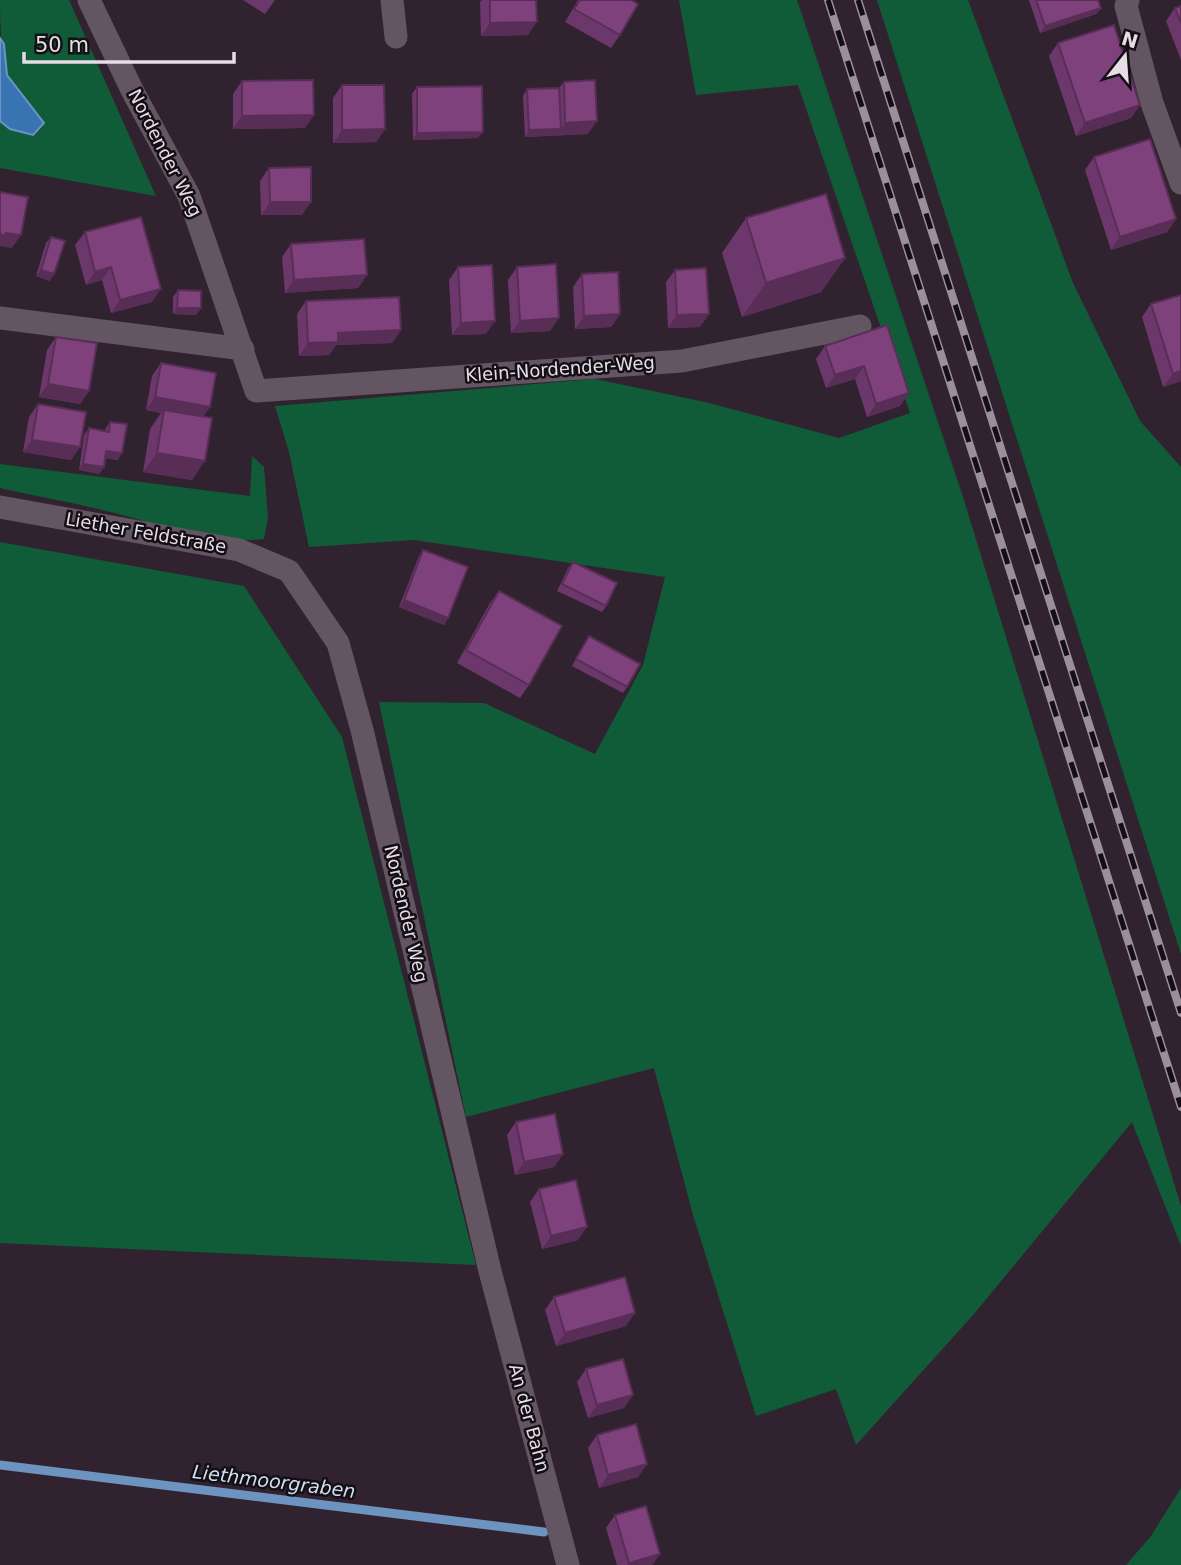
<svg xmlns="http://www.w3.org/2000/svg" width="1181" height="1565" viewBox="0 0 1181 1565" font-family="'DejaVu Sans',sans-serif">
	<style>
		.green { fill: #115c38 }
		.water { fill: #3974b2; stroke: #6d94c1; stroke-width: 2 }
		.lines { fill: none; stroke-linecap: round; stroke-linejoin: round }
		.stream { stroke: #6d94c1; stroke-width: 9 }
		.street { stroke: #645563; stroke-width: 23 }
		.rail-casing { stroke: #9b909a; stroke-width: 8 }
		.rail { stroke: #140f14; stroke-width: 5; stroke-dasharray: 16; stroke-linecap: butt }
		.wall { fill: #6c386b }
		.shaded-wall { fill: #582e57 }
		.building { fill: #7e417c; stroke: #582e57; stroke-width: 2 }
		.labels { text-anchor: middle; stroke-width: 5; stroke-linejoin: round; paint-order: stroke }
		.street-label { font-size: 18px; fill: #e6dde5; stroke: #140f14 }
		.water-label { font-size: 19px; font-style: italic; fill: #d0dff1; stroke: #140f14 }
	</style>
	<rect width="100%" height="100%" fill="#30232f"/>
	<!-- green -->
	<path class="green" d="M0,0H69L156,196L0,168V121L10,129L33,107C25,97 15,87 8,77C1,63 0,17 0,0Z
		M679,0H797L963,497L1181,1206V1246L1132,1122L974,1314L856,1445L836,1389L756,1416L693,1215L654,1068L466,1117L379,702L484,703L595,754L643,665L665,577L414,540L309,547L289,452L275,406L595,379L705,402L839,438L910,413L798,85L696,95Z
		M877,0H968L1073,283L1140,421L1181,467V954Z
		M252,456L264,467L268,518L264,539C209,546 159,523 106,511C71,502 35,496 0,488V464L250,496Z
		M0,542L244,586L342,737L476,1265L0,1243Z
		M1181,1488V1565H1126L1151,1536Z"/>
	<!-- water -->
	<path class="water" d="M0,38L4,44L7,75L44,123L33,135L10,129L0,121Z"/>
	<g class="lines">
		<!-- stream -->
		<path class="stream" d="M0,1465L544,1532"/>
		<!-- street -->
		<path class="street" d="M89,0L132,90L189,196L256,391L682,361L860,326
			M392,0L396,37
			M1128,0L1126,6L1152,103L1181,183
			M0,318L243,349
			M0,507L239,550L289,571L338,643L362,730L490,1271L568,1565"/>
		<defs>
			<path id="rail" d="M828,0L1181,1107
				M858,0L1181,1013"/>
		</defs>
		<!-- rail casing -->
		<use href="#rail" class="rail-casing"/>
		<!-- rail -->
		<use href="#rail" class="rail"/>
	</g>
	<!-- wall -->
	<path class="wall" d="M243,0H275L265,14Z
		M482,0H536L528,35L481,36L480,2Z
		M578,0H631L620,35L611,48L565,22Z
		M1029,0H1098L1101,8L1096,14L1040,33Z
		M1181,6V60L1166,21L1175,8Z
		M1058,43L1140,105L1131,118L1076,136L1049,56Z
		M242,81L305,128L233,129V94Z
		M564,82L588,134L525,137L523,96L527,89L559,88Z
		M342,85L385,129L376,142L333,143V98Z
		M417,87L478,138L413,140L412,94Z
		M1094,157L1176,219L1167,232L1111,250L1085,170Z
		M269,168L302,215H261L260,181Z
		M746,218L845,258L821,292L742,317L722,253Z
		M85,232L152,302L111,313L102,280L86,285L75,245Z
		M51,237L50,281L36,276L46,243Z
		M291,244L367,275L358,288L285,293L282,257Z
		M458,267L486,334L452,335L449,280Z
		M517,267L550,331L511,333L508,280Z
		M675,270L700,327L668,328L666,282Z
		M582,274L620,314L611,327L575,329L573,287Z
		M178,290L201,308L196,315L173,314V297Z
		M1181,295V381L1163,387L1142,317L1151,304Z
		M306,301L401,330L392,343L336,345L329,355L299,356L297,314Z
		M887,325L909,393L900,406L867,417L855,379L826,388L816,359L825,346Z
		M56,337L89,391L80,404L39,397L47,350Z
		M161,363L203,416L192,480L143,472L150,429L161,413L146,410L152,376Z
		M38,404L80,447L71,460L23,452L29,417Z
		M110,422L118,460L105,458L104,467L99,474L79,470L84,435L89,428L105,431L106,428Z
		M423,550L448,618L444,625L399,607L419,556Z
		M573,562L606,606L602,612L557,591L568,568Z
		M499,591L529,685L520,698L457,663L490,603Z
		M589,636L627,687L623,693L572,666Z
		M516,1122L563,1154L554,1167L515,1175L507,1135Z
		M539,1189L578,1240L542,1249L530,1202Z
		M554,1297L626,1326L556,1346L545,1310Z
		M586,1369L624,1408L588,1418L577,1382Z
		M597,1435L647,1464L638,1477L599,1488L588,1448Z
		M615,1515L660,1554L652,1565H617L606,1528Z"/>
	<!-- shaded-wall -->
	<path class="shaded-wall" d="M1101,8L1096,14L1040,33L1045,26Z
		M537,22L528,35L481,36L490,23Z
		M1140,105L1131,118L1076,136L1085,123Z
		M314,115L305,128L233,129L242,116Z
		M597,121L588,134L525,137L529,130L561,129L565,123Z
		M385,129L376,142L333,143L342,130Z
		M483,132L478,138L413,140L417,133Z
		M270,202H311L302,215H261Z
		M1176,219L1167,232L1111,250L1120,237Z
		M6,233L21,235L12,248L0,246V234Z
		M845,258L821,292L742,317L766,283Z
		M111,267L102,280L86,285L95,272Z
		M41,270L54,274L50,281L36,276Z
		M367,275L358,288L285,293L294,280Z
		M161,289L152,302L111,313L120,300Z
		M177,308H201L196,315L173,314Z
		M620,314L611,327L575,329L584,316Z
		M709,314L700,327L668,328L677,315Z
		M559,318L550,331L511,333L520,321Z
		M495,321L486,334L452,335L461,323Z
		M401,330L392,343L336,345L329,355L299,356L308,343L338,333Z
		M864,366L855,379L826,388L835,375Z
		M1181,371V381L1163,387L1173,374Z
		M48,384L89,391L80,404L39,397Z
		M909,393L900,406L867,417L876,404Z
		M155,397L210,407L201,420L164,410L161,413L146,410Z
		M32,440L80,447L71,460L23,452Z
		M106,451L122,453L118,460L102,458Z
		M157,453L205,461L192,480L143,472Z
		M83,464L104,467L99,474L79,470Z
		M404,600L448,618L444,625L399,607Z
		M563,1154L554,1167L515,1175L524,1162Z
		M587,1227L578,1240L542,1249L551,1236Z
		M635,1313L626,1326L556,1346L565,1333Z
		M633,1395L624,1408L588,1418L597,1405Z
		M647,1464L638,1477L599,1488L608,1475Z
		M660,1554L652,1565H627L629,1563Z"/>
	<!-- building -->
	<path class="building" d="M490,0H536L537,22L490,23Z
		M580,0H631L638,4L620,35L574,9Z
		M1036,0H1098L1101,8L1045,26Z
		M1181,6V23L1175,8Z
		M1114,25L1140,105L1085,123L1058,43Z
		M313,80L314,115L242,116V81Z
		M595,80L597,121L565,123L564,82Z
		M342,85H384L385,129L342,130Z
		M482,86L483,132L417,133V87Z
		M559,88L561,129L529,130L527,89Z
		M1150,139L1176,219L1120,237L1094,157Z
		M311,167V202H270L269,168Z
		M0,192L28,197L21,235L6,233L5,236L0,234Z
		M826,194L845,258L766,283L746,218Z
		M141,217L161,289L120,300L111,267L95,272L85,232Z
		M51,237L65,241L54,274L41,270Z
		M364,239L367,275L294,280L291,244Z
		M556,264L559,318L520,321L517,267Z
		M492,265L495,321L461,323L458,267Z
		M706,268L709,314L677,315L675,270Z
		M618,272L620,314L584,316L582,274Z
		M178,290L201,291V308H177Z
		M1181,295V371L1173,374L1151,304Z
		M399,297L401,330L338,333V342L308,343L306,301Z
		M887,325L909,393L876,404L864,366L835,375L825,346Z
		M56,337L97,343L89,391L48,384Z
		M161,363L216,373L210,407L155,397Z
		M38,404L86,412L80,447L32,440Z
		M164,410L212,418L205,461L157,453Z
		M110,422L127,424L122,453L106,451L104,467L83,464L89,428L109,432Z
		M423,550L468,567L448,618L404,600Z
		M573,562L617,583L606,606L562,584Z
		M499,591L562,626L529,685L466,650Z
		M589,636L640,664L627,687L576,659Z
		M555,1114L563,1154L524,1162L516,1122Z
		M576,1180L587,1227L551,1236L539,1189Z
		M625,1277L635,1313L565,1333L554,1297Z
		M623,1359L633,1395L597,1405L586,1369Z
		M636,1424L647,1464L608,1475L597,1435Z
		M646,1506L660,1554L629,1563L615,1515Z"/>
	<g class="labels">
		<!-- street labels -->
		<g class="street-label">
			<text transform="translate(165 153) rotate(63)" y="6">Nordender Weg</text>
			<text transform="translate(560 369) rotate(-4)" y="6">Klein-Nordender-Weg</text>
			<text transform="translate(146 533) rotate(10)" y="6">Liether Feldstraße</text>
			<text transform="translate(406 914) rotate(77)" y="6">Nordender Weg</text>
			<text transform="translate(529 1418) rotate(75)" y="6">An der Bahn</text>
		</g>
		<!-- water labels -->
		<g class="water-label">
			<text transform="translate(274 1481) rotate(7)" y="7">Liethmoorgraben</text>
		</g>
	</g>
	<!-- north arrow -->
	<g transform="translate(1125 56) rotate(17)" stroke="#140f14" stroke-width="5" paint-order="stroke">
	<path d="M0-5L12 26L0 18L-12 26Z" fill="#e6dde5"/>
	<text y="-10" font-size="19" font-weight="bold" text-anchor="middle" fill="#e6dde5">N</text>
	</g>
	<!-- scale -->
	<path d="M24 52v10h210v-10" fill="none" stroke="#e6dde5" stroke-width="3.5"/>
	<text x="35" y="52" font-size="21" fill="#e6dde5" stroke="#140f14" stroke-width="5" paint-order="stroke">50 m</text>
</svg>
